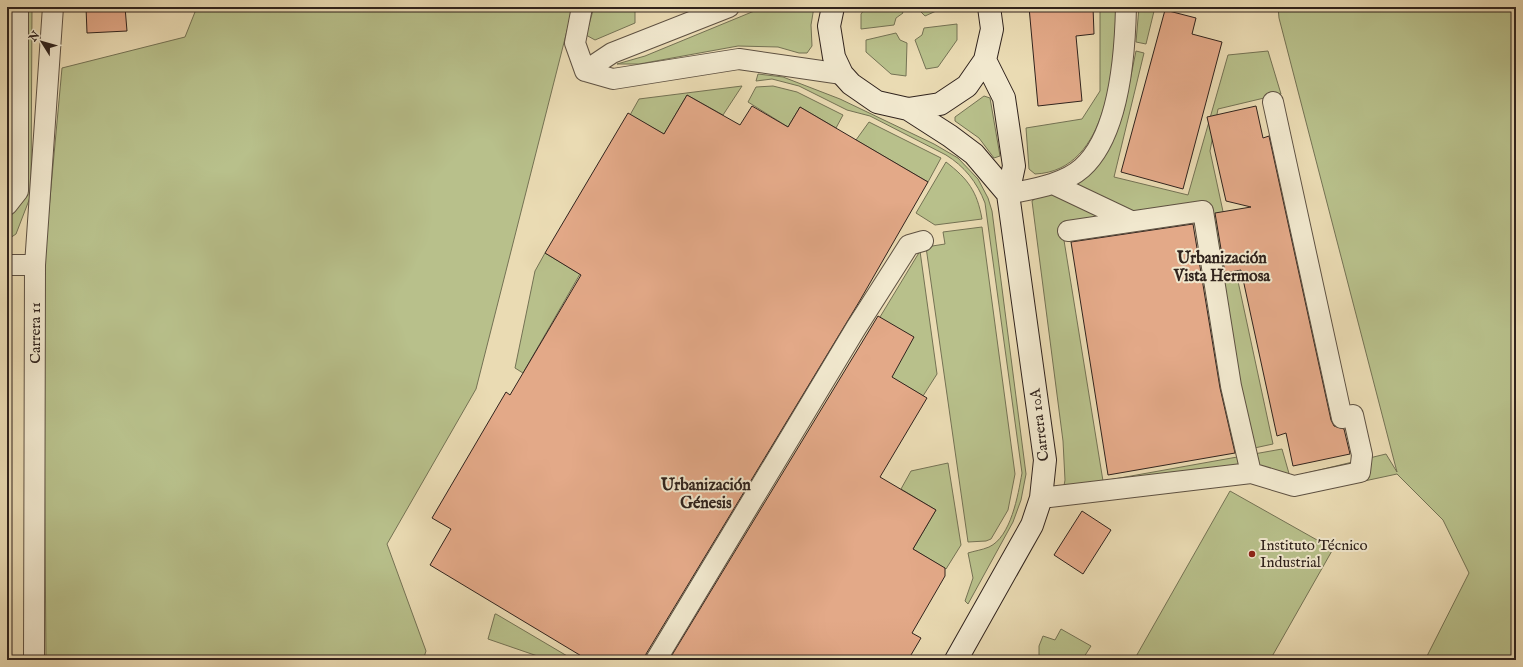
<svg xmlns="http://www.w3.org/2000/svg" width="1523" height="667" viewBox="0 0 1523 667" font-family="'IM FELL English',serif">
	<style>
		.green { fill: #b8c08b; stroke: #747254 }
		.building { fill: #e3a988; stroke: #30231d }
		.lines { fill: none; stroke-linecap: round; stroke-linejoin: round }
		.street-casing { stroke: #5e5142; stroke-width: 22 }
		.secondary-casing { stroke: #30231d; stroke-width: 24 }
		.street { stroke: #f1e8ce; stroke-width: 20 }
		.secondary { stroke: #f1e8ce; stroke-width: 22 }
		.poi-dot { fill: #8f2418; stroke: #f1e8ce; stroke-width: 1.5 }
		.labels { text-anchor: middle; stroke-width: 4; stroke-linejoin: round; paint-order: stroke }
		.street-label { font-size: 15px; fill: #30231d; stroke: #f1e8ce }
		.poi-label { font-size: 15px; fill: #30231d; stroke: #f1e8ce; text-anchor: start }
		.neighbourhood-label { font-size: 16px; font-weight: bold; fill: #30231d; stroke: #f1e8ce }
	</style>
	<rect width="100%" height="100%" fill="#eadbb3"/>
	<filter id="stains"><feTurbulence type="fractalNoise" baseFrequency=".005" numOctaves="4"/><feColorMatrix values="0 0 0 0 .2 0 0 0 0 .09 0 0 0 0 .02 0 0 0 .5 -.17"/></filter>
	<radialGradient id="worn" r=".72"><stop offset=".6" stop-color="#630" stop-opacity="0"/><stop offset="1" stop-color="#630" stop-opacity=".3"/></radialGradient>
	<!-- green -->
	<path class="green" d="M24,7H32L31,195L16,234L7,240V210Z
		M197,7H573L476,389L387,544L426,651L423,660H46L43,274L62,68L185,37Z
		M594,7H635V23L595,40L586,35Z
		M764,7H814L811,25L812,46L807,53H799L778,47L738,46L639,64H617L645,56Z
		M866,7H900L903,13L896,18L894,25L861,29V14Z
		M911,7H945L925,16L920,11L912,9Z
		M1100,7H1119C1114,61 1110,171 1035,174L1029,169L1026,128L1082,119L1100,91Z
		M1139,7H1155L1146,44L1136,42Z
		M1278,7H1516V660H1425L1469,573L1443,520L1397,474L1299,495L1241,478L1066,505L1061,503L1065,480L1063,441L1032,201L1113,140L1124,110L1136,51L1144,53L1114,177L1188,195L1228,55L1268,51L1281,94L1218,109L1210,151L1273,444L1245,450L1205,205L1062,228L1103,481L1282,449L1290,477L1386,454L1397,472L1279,18Z
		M957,24V40L938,67L926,69L915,40L922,35L924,28Z
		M896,33L900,40L907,43L906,76L891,74L866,52V40Z
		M758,74L783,77L840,99L934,144L958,158L978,179L988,198L992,211L1026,474L1021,500L1013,522L968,604L965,601L973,578L968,553C974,551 982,550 989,547C1011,537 1018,495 1022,473L985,203C977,182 964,166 946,155L870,116L847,110L799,86L772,79L756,81Z
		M742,86L723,115L687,95L664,134L630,115L639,99Z
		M773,86L797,92L843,115L836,128L800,107L788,127L748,102L756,87Z
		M984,96L990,98L1000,156L994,158L979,138L955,121V117Z
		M869,122L941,158L928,182L856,140Z
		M946,162C968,179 977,191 982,219L935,225L916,213Z
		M982,227L1015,474L1008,510L991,539L986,541L968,542L926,247L945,244L943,232Z
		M920,251L937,374L923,396L891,377L880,317Z
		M545,253L580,274L523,373L515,368L535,271Z
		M948,463L961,545L946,569L913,549L936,510L901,489L911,471Z
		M1230,491L1333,549L1270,660H1134Z
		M495,614H496L574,660H549L488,639Z
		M1061,629L1091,646L1082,660C1067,660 1054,653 1039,657V646L1043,636L1055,640Z"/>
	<!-- building -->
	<path class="building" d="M86,7H125L127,31L87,33Z
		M1029,7H1093L1094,34L1076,36L1082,101L1038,106Z
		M1165,10L1196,18L1192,34L1222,42L1183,189L1121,172Z
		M687,95L740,125L752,106L788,127L800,107L928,182L859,302L646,654L645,660H588L430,565L451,529L432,518L506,392L510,395L581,275L545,253L628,113L664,134Z
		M1256,106L1263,138L1269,136L1331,420L1334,426L1344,429L1350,454L1293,466L1286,433L1277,436L1241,270L1225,273L1215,213L1251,207L1226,201L1207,117Z
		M1193,224L1220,388L1235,453L1108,475L1071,242Z
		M878,316L914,337L892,377L927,398L880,477L936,510L913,549L945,568V576L912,633L921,638L908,660H669Z
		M1082,511L1111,530L1083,574L1054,555Z"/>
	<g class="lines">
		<defs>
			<path id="street" d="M582,7L575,43L585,71
				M585,71L613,79L739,59L842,74
				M585,71L612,53L729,7
				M1053,184L1131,221
				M1008,194C1031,189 1063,185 1082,168C1119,135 1125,54 1126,7
				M7,205L18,191V7
				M1068,231L1203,211L1231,386L1251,473
				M7,265H35
				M1041,498L1251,473L1294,486L1360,472L1362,455L1353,415L1342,418L1273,102
				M34,660L35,265L53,7
				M656,660L856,328L909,245L923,241"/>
			<path id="secondary" d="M833,7L829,26L834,57L842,74L851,84L877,102L908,109L940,104L967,86L985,60L992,29L989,7
				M908,109L950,136L974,154L1008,194
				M956,660L1032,525L1041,498L1045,460L1008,194L1014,166L1004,98L985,60"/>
		</defs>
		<!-- street casing -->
		<use href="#street" class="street-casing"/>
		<!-- secondary casing -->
		<use href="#secondary" class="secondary-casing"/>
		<!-- street -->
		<use href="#street" class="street"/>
		<!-- secondary -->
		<use href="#secondary" class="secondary"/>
	</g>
	<!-- markers -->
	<circle class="poi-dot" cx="1252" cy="554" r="4"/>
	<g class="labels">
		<!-- street labels -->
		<g class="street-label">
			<text transform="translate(35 333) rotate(-90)" y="5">Carrera 11</text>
			<text transform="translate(1039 425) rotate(-97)" y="5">Carrera 10A</text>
		</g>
		<!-- poi labels -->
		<g class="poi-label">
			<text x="1260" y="550">Instituto Técnico<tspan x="1260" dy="17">Industrial</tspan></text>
		</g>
		<!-- neighbourhood labels -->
		<g class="neighbourhood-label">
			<text x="1222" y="263">Urbanización<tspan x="1222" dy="18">Vista Hermosa</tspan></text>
			<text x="706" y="490">Urbanización<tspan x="706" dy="18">Génesis</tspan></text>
		</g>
	</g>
	<!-- margin -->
	<rect width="1523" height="667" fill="none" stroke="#eadbb3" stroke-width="24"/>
	<rect x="8" y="8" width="1507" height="651" fill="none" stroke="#30231d" stroke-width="2"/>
	<rect x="12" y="12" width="1499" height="643" fill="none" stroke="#30231d"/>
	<!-- north arrow -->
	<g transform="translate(42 42) rotate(307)" stroke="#f1e8ce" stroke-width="3" paint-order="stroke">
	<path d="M0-3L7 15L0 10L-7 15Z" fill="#30231d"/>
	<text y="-6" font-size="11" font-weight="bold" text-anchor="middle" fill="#30231d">N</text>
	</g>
	<rect width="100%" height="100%" filter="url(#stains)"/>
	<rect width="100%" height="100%" fill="url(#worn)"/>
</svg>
